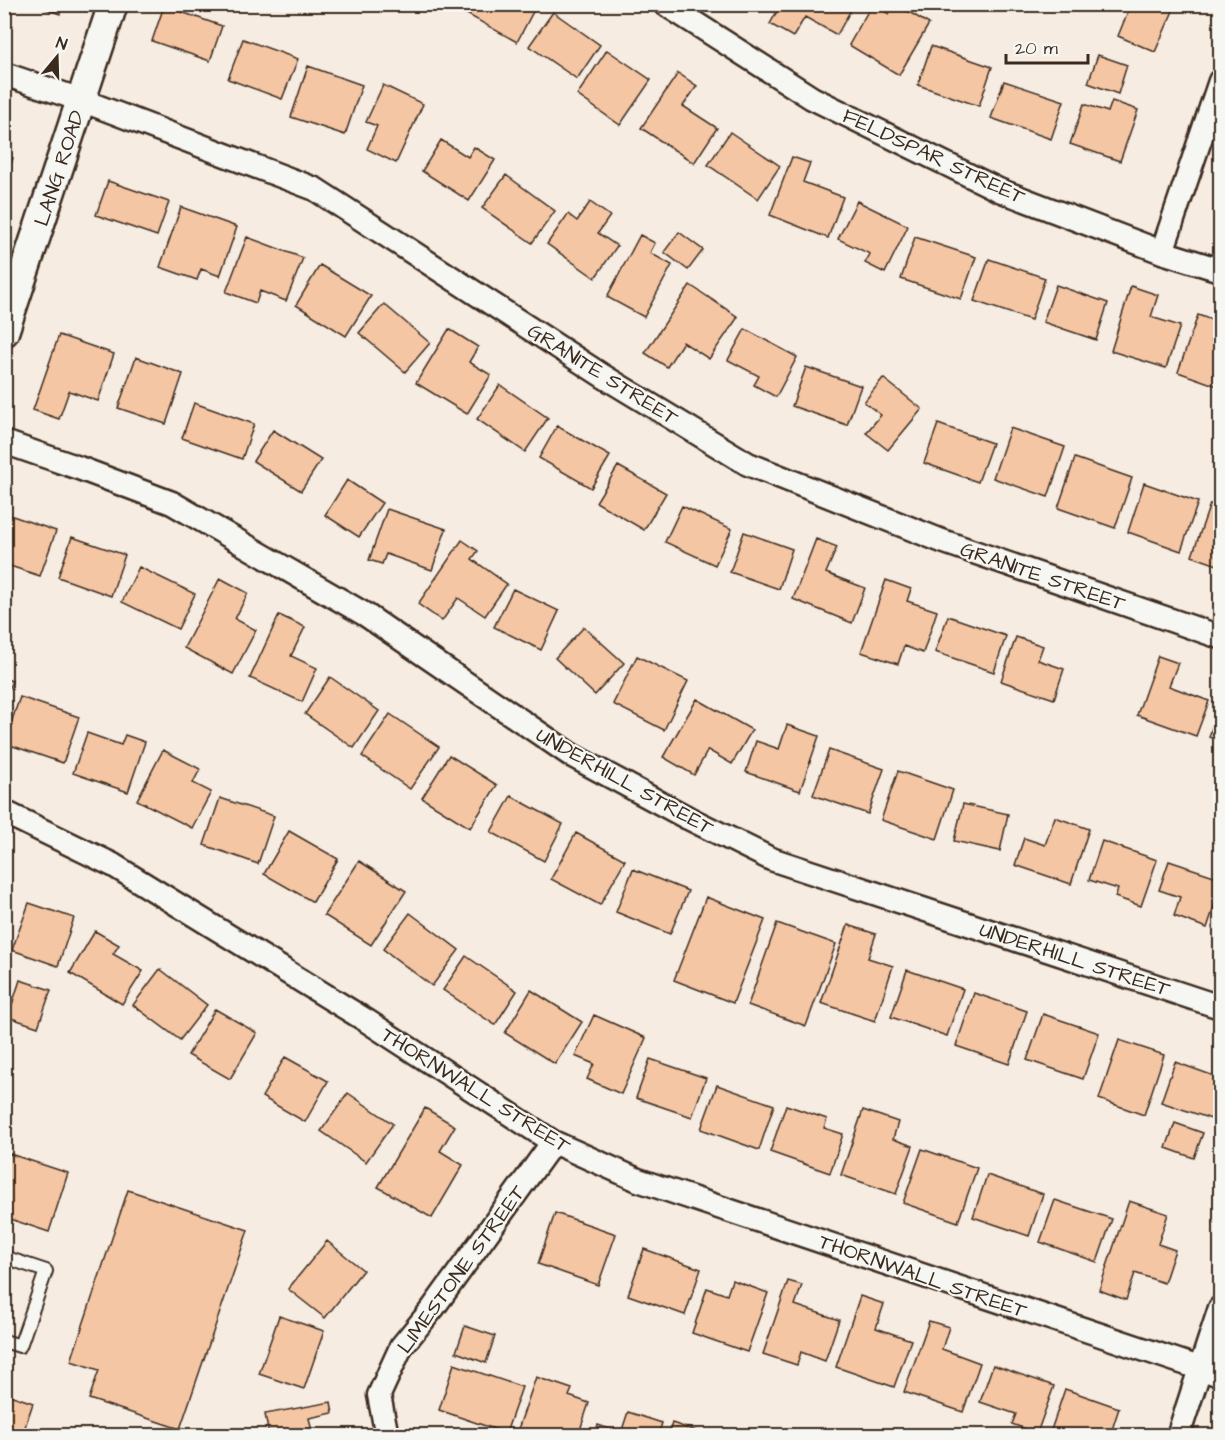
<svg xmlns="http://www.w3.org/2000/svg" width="1225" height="1440" viewBox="0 0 1225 1440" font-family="'Architects Daughter',sans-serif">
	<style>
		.building { fill: #f5c6a4; stroke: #3b2a1e; stroke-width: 1.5 }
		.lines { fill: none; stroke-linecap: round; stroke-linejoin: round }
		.service-casing { stroke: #3b2a1e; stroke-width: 16 }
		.minor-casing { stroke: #3b2a1e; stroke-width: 27 }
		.tertiary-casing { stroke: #3b2a1e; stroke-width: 33 }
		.service { stroke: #f6f6f2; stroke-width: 12 }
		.minor { stroke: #f6f6f2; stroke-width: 22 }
		.tertiary { stroke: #f6f6f2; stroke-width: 28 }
		.labels { text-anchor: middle; stroke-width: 4.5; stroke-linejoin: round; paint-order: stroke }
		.street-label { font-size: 21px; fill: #3b2a1e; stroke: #f6f6f2 }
	</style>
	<rect width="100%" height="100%" fill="#f6ece2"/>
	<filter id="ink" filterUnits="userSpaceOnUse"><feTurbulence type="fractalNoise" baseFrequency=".0167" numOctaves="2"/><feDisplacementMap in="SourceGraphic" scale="12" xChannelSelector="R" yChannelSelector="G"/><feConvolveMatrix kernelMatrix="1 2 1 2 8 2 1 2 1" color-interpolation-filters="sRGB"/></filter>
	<g filter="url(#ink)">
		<!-- building -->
		<path class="building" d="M33,4H63L60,14Z
			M467,4H537L517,42L463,12Z
			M781,4H854L837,35L805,17L793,37L770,24Z
			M872,4L889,14L894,4H896L929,24L899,75L849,45Z
			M1131,4H1176L1155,52L1118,36Z
			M164,6L222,26L210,61L152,41Z
			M553,12L600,45L577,79L529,46Z
			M243,39L298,59L282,99L228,79Z
			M931,46L992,67L979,106L918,85Z
			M607,50L651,80L620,125L577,95Z
			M1098,55L1127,65L1118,94L1088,83Z
			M308,66L362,85L345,135L291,117Z
			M678,73L697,86L683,106L717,128L694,163L641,128Z
			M1004,81L1064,101L1051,139L991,118Z
			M383,85L423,104L396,163L367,149L377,126L366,122Z
			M1112,101L1138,110L1120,161L1070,144L1084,104L1108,112Z
			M730,132L780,166L758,199L708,165Z
			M441,140L468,157L474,147L495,160L469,201L422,171Z
			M4,156L13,158L4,185Z
			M792,157L810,163L803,182L843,197L828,238L770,215Z
			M506,175L555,211L532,243L482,208Z
			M108,181L169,202L157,236L96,215Z
			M857,201L908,226L885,273L865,263L870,254L838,239Z
			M590,202L610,216L598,233L617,246L595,278L547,244L568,214L577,221Z
			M181,207L237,227L220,276L201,269L197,280L160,267Z
			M679,232L703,250L688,270L664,252Z
			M640,235L655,243L650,253L672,265L644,317L607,297Z
			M247,237L303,258L286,301L260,291L256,303L226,292Z
			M915,237L976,257L961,299L901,279Z
			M989,259L1045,278L1031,320L974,301Z
			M320,265L371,296L346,336L296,305Z
			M690,285L738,317L709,359L683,342L667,367L645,353Z
			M1056,285L1108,303L1096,340L1043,322Z
			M1131,286L1158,295L1151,317L1180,326L1166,368L1111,351Z
			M384,304L430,343L405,372L359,333Z
			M1198,315L1218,322L1212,340L1220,343V387L1178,372Z
			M449,329L478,347L469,362L491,375L467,414L416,383Z
			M745,329L797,357L776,397L754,385L759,376L728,360Z
			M59,335L114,354L98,401L69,391L59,419L33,410Z
			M136,357L183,374L166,424L118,408Z
			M806,367L861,386L847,425L792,406Z
			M883,378L922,409L888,450L866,433L881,415L864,402Z
			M500,385L548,418L525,452L477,419Z
			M194,403L254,424L242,459L182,438Z
			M938,424L992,443L978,482L924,463Z
			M557,426L610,456L591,488L539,458Z
			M1010,428L1065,447L1048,497L993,478Z
			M273,430L321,460L301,491L253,461Z
			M1075,458L1132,478L1115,528L1058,508Z
			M618,466L666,493L644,530L596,502Z
			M347,480L382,503L359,537L325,515Z
			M1144,483L1198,502L1181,551L1128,532Z
			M1210,504L1220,507V566L1192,556Z
			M682,506L732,529L715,565L665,542Z
			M387,509L446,529L432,570L386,554L382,564L369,560Z
			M4,513L56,531L40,576L4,564Z
			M744,532L792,549L779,589L730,572Z
			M72,537L125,555L111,596L58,577Z
			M816,539L837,547L826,573L865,588L852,623L793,599Z
			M462,540L478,551L472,559L507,584L485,616L458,598L442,621L418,604Z
			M139,567L195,594L178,629L122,602Z
			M220,578L248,593L235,619L256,630L233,674L184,648Z
			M886,580L911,589L907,601L937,611L923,653L904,646L898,664L861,652Z
			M513,589L559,611L541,650L494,627Z
			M279,615L305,627L291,656L317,668L302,702L250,678Z
			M948,616L1006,636L994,672L935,652Z
			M584,627L624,663L595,695L555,658Z
			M1016,637L1043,646L1038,660L1064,669L1054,699L1001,681Z
			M637,656L688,681L664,730L613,704Z
			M1158,656L1178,663L1169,686L1209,701L1196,736L1137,715Z
			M330,677L379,711L354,748L305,714Z
			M4,678L12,681L4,703Z
			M20,697L79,717L63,763L4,743Z
			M697,699L752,730L732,764L708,750L694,775L663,757Z
			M1220,703V741L1209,737Z
			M390,714L439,747L410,789L362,756Z
			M787,725L819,736L800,791L746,772L756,741L779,749Z
			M87,733L121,745L125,735L145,742L128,792L73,773Z
			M163,750L200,769L193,783L211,792L192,828L137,800Z
			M829,750L884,769L868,814L813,795Z
			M449,755L497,785L470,828L422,798Z
			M898,771L953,790L937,839L881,820Z
			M511,796L563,824L544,861L491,832Z
			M220,798L274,816L258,864L204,845Z
			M963,804L1008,814L1000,851L954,841Z
			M1055,817L1089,829L1071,884L1015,865L1024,838L1045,845Z
			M289,831L338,859L313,902L264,874Z
			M576,833L625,860L600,905L551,879Z
			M1102,841L1157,860L1141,906L1115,897L1118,889L1089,880Z
			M359,861L406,891L371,945L324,915Z
			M1169,861L1220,878V889L1207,928L1174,916L1180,897L1159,890Z
			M633,869L688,891L670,934L616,912Z
			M706,897L765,920L733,1003L674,980Z
			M29,903L74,918L58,966L12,950Z
			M410,913L459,950L432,986L383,949Z
			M777,923L836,944L806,1026L748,1005Z
			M848,925L876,934L868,958L893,966L875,1021L821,1003Z
			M95,931L119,945L113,954L143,971L122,1004L70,973Z
			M466,956L517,991L495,1025L443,990Z
			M160,969L207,1005L180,1040L133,1005Z
			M907,970L963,989L947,1036L891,1017Z
			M20,980L51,990L38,1027L8,1017Z
			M531,990L582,1022L555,1064L505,1033Z
			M974,993L1027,1011L1009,1064L956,1046Z
			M215,1009L257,1033L230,1079L188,1055Z
			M1043,1014L1099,1033L1083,1079L1027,1060Z
			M594,1015L646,1038L621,1094L587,1079L594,1064L575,1056Z
			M1119,1040L1164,1055L1144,1115L1099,1099Z
			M285,1057L328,1081L305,1122L262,1097Z
			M650,1059L706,1078L692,1117L636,1098Z
			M1175,1062L1220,1078V1122L1161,1102Z
			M717,1085L774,1105L759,1150L701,1129Z
			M348,1093L393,1124L366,1162L321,1131Z
			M786,1105L827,1119L824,1128L843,1134L830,1173L770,1152Z
			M425,1108L455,1126L440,1151L463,1165L432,1218L378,1187Z
			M863,1110L898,1122L893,1139L913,1146L896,1194L841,1175Z
			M1175,1123L1203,1133L1194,1158L1166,1148Z
			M922,1149L977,1168L958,1222L903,1203Z
			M4,1152L68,1173L49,1232L4,1217Z
			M987,1175L1043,1194L1029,1236L973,1217Z
			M128,1190L248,1230L180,1429L89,1399L99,1370L71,1361Z
			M1055,1200L1112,1219L1097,1262L1040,1242Z
			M1129,1201L1168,1214L1158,1244L1175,1250L1164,1283L1135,1273L1126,1300L1099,1290Z
			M555,1213L616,1234L598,1285L538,1264Z
			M327,1241L363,1270L325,1318L288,1289Z
			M644,1249L701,1269L685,1315L628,1295Z
			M732,1280L768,1293L747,1352L692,1333L707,1288L727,1295Z
			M788,1281L802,1285L795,1305L839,1320L825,1361L801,1352L797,1365L763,1354Z
			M860,1296L884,1304L876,1328L911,1340L894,1387L836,1367Z
			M279,1316L324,1331L304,1389L259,1374Z
			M929,1321L949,1327L942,1349L980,1363L963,1412L904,1392Z
			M465,1326L495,1336L486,1363L456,1352Z
			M454,1364L522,1387L506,1433L439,1410Z
			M993,1365L1054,1386L1037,1433L1012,1424L1016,1414L980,1402Z
			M536,1377L572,1389L569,1396L589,1403L578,1436L516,1435Z
			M1065,1389L1119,1408L1110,1436H1049Z
			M4,1393L33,1403L22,1436H4Z
			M331,1402L333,1413L309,1418L313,1436H269L265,1414Z
			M628,1412L662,1423L658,1436H594L598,1425L621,1433Z
			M672,1423L711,1436H668Z"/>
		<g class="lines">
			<defs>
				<path id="service" d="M4,1257L46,1271L20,1346L4,1341"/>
				<path id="minor" d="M665,4L812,98L999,190L1162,252L1220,270
					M4,74L81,100L315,189L603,376L748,464L942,541L1220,637
					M1162,252L1220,81
					M4,442L79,468L172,503L366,615L571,755L688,818L771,859L1220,1007
					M4,812L113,865L367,1021L553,1142L638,1180L1220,1375
					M387,1436L379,1395L401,1347L433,1308L553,1142
					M1178,1436L1220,1308"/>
				<path id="tertiary" d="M4,332L113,4"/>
			</defs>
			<!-- service casing -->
			<use href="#service" class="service-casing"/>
			<!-- minor casing -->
			<use href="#minor" class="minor-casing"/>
			<!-- tertiary casing -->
			<use href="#tertiary" class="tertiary-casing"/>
			<!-- service -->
			<use href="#service" class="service"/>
			<!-- minor -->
			<use href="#minor" class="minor"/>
			<!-- tertiary -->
			<use href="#tertiary" class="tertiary"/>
		</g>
	</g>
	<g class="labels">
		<!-- street labels -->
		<g class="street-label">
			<text transform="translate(934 156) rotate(25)" y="7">FELDSPAR STREET</text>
			<text transform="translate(59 168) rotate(-72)" y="7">LANG ROAD</text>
			<text transform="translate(603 374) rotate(32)" y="7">GRANITE STREET</text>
			<text transform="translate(1043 576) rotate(19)" y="7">GRANITE STREET</text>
			<text transform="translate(625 781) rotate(29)" y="7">UNDERHILL STREET</text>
			<text transform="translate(1075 959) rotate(18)" y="7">UNDERHILL STREET</text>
			<text transform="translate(476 1090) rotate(32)" y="7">THORNWALL STREET</text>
			<text transform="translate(461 1269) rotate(-54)" y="7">LIMESTONE STREET</text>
			<text transform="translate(923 1276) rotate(19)" y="7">THORNWALL STREET</text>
		</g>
	</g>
	<!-- margin -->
	<rect width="1225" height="1440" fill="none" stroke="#f6f6f2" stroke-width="24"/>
	<rect x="12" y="12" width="1201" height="1416" fill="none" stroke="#3b2a1e" stroke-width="2" filter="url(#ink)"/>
	<!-- north arrow -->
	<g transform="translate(57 57) rotate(19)" stroke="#f6f6f2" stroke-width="4.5" paint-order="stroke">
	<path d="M0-4.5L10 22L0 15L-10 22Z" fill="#3b2a1e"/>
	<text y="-9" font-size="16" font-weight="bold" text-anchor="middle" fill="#3b2a1e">N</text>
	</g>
	<!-- scale -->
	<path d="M1006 54v9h82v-9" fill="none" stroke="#3b2a1e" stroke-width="3"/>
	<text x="1015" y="54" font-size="18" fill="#3b2a1e" stroke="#f6f6f2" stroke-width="4.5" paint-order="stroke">20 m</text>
</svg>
